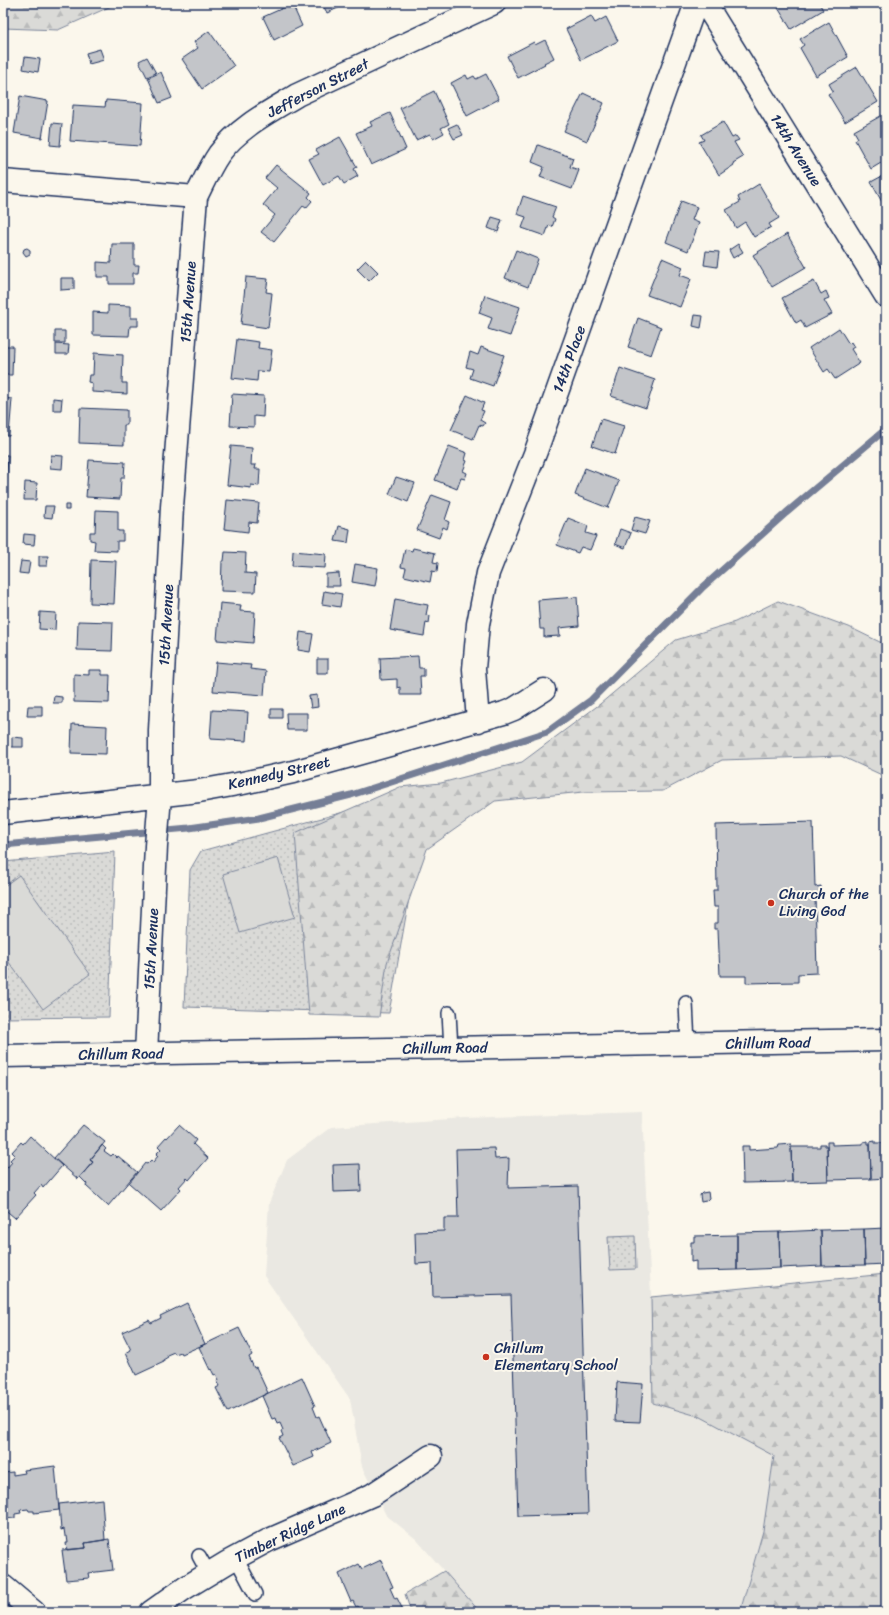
<svg xmlns="http://www.w3.org/2000/svg" width="889" height="1615" viewBox="0 0 889 1615" font-family="Sriracha,sans-serif">
	<style>
		.built { fill: #eae8e2 }
		.green { fill: url(#green-dots); stroke: #7a849a }
		.forest { fill: url(#forest-firs); stroke: #7a849a }
		.pitch { fill: #dadad7; stroke: #7a849a }
		.lines { fill: none; stroke-linecap: round; stroke-linejoin: round }
		.stream { stroke: #747e96; stroke-width: 7 }
		.building { fill: #c3c5c9; stroke: #1b2f5e }
		.service-casing { stroke: #1b2f5e; stroke-width: 16 }
		.minor-casing { stroke: #1b2f5e; stroke-width: 25 }
		.secondary-casing { stroke: #1b2f5e; stroke-width: 25 }
		.service { stroke: #fbf7ec; stroke-width: 13 }
		.minor { stroke: #fbf7ec; stroke-width: 22 }
		.secondary { stroke: #fbf7ec; stroke-width: 22 }
		.poi-dot { fill: #c8321e; stroke: #fbf7ec; stroke-width: 1.5 }
		.labels { text-anchor: middle; stroke-width: 4; stroke-linejoin: round; paint-order: stroke }
		.street-label { font-size: 15px; fill: #1b2f5e; stroke: #fbf7ec }
		.poi-label { font-size: 15px; fill: #1b2f5e; stroke: #fbf7ec; text-anchor: start }
	</style>
	<defs>
		<pattern id="green-dots" width="8" height="8" patternUnits="userSpaceOnUse"><rect width="8" height="8" fill="#dadad7"/><path d="M2 2h.1M6 6h.1" fill="none" stroke="#babbbb" stroke-width="1.8" stroke-linecap="round"/></pattern>
		<pattern id="forest-firs" width="22" height="20" patternUnits="userSpaceOnUse"><rect width="22" height="20" fill="#dadad7"/><path d="M5 1l3.5 6h-7zM16 11l3.5 6h-7z" fill="#babbbb"/></pattern>
	</defs>
	<rect width="100%" height="100%" fill="#fbf7ec"/>
	<filter id="ink" filterUnits="userSpaceOnUse"><feTurbulence type="fractalNoise" baseFrequency=".025" numOctaves="2"/><feDisplacementMap in="SourceGraphic" scale="8" xChannelSelector="R" yChannelSelector="G"/><feConvolveMatrix kernelMatrix="1 2 1 2 8 2 1 2 1" color-interpolation-filters="sRGB"/></filter>
	<g filter="url(#ink)">
		<!-- built -->
		<path class="built" d="M642,1112L652,1315L653,1403L701,1417L774,1456L763,1531L740,1612H480L416,1539L386,1515L362,1467L350,1399L264,1276L269,1203L287,1160L331,1127L466,1118Z"/>
		<!-- green -->
		<path class="green" d="M428,789L389,1013L184,1007L190,870L201,851Z
			M115,852L109,1017L3,1018V862Z
			M635,1236L636,1269L610,1270L608,1237Z"/>
		<!-- forest -->
		<path class="forest" d="M3,3H118L58,30L3,28Z
			M778,601L849,627L886,645V777L841,756L722,760L663,791L583,792L495,801L427,849L387,963L379,1017L309,1015L295,833L400,787L441,783L522,762L600,704L676,640L735,622Z
			M886,1274V1612H740L763,1531L774,1456L701,1417L653,1403L651,1297Z
			M444,1571L480,1612H411L405,1594Z"/>
		<!-- pitch -->
		<path class="pitch" d="M278,858L295,917L240,933L223,874Z
			M19,875L90,974L43,1009L3,954V887Z"/>
		<g class="lines">
			<!-- stream -->
			<path class="stream" d="M3,845L189,828L259,818L351,795L547,732L591,700L702,588L786,513L886,429"/>
		</g>
		<!-- building -->
		<path class="building" d="M322,3H349L327,13Z
			M775,3H819L823,10L791,29Z
			M292,4L302,26L274,40L263,17Z
			M591,16L595,23L606,17L618,41L581,60L566,29Z
			M829,22L848,57L816,76L800,48L804,45L800,39Z
			M209,31L234,66L202,89L182,59L198,48L194,42Z
			M545,40L554,58L544,63L545,64L518,78L507,56L534,42L535,45Z
			M100,49L104,60L89,64L86,53Z
			M25,57L40,59L38,72L23,69Z
			M147,57L156,73L147,77L139,61Z
			M857,67L878,102L845,122L828,94L833,91L829,84Z
			M161,72L172,98L159,103L148,78Z
			M486,74L499,99L467,116L451,83L466,75L468,79L474,76L476,79Z
			M434,91L449,124L441,128L444,133L433,139L430,134L416,140L400,108Z
			M583,93L604,103L587,141L564,131Z
			M20,96L48,101L42,138L14,133Z
			M106,100L143,103L140,146L70,141L73,105L105,107Z
			M390,113L406,149L371,165L356,133L372,126L370,122Z
			M886,113V160L871,169L855,140L858,138L854,131Z
			M723,122L732,138L736,136L739,140L734,142L743,157L733,163L734,165L719,175L699,142L704,140L701,135Z
			M52,123L62,124L60,146L50,145Z
			M457,124L463,135L454,139L448,128Z
			M340,137L357,167L354,169L358,176L344,184L339,176L323,185L309,159L319,154L316,150Z
			M538,145L573,158L570,167L579,170L572,189L540,177L544,167L532,162Z
			M276,165L311,193L308,197L312,201L306,208L303,206L274,242L261,232L275,215L263,205L277,188L265,178Z
			M886,174V199L882,202L871,182Z
			M759,184L779,218L769,224L771,227L754,237L745,222L736,228L726,210L740,202L738,197Z
			M523,196L556,207L552,217L555,219L552,227L549,225L545,236L522,228L526,217L517,214Z
			M681,201L697,207L692,220L699,223L688,251L666,242Z
			M492,217L502,220L498,232L488,228Z
			M787,234L806,267L772,287L753,255Z
			M3,237H5L4,264H3Z
			M112,244H134V265H139L138,273H133V284H109V277H97V262L111,263Z
			M738,244L743,252L733,258L729,250Z
			M27,248L30,250V254L26,256L23,252L24,249Z
			M516,250L538,259L528,287L505,278Z
			M706,251L719,252L717,267L704,265Z
			M662,258L683,267L680,275L691,279L680,307L647,295Z
			M366,260L378,272L369,281L357,269Z
			M246,277L268,279L266,292L272,293L268,328L241,324Z
			M61,278H74V289L61,290Z
			M814,281L821,294L826,291L829,298L824,300L832,314L805,328L801,320L796,323L782,298Z
			M485,295L520,307L510,336L488,329L492,318L479,313Z
			M108,305L131,306V318H138V326H130L129,336L93,335V312L108,313Z
			M695,315L703,316L701,328L693,326Z
			M638,318L661,327L651,355L628,347Z
			M839,328L849,344L851,342L854,347L851,349L860,363L835,379L828,369L824,372L809,348Z
			M55,331H65V343H55Z
			M237,339L259,342L258,348L272,350L269,372L258,371L257,381L232,378Z
			M56,344L69,345L68,354H56Z
			M3,346H13L12,375H3Z
			M481,347L504,355L493,386L470,378L473,369L466,367L470,352L478,355Z
			M94,353L123,355L122,383H127V394L92,392V383L88,382L89,375H93Z
			M620,368L655,380L646,408L611,396Z
			M232,394L264,396L263,417L254,416V427L230,426Z
			M467,395L484,403L481,410L484,411L480,420L485,423L483,426L479,425L473,439L451,430Z
			M3,398L12,399L9,436H3Z
			M53,398L62,399L61,410H53Z
			M80,408L127,410V425H124V445L79,443Z
			M601,419L624,426L615,454L592,446Z
			M231,446L252,448L251,465H256L255,469H260L259,486L251,485V488L227,485Z
			M449,446L467,453L465,460L467,461L463,471L467,473L465,479L461,478L457,489L435,480Z
			M3,455H8L6,494L3,493Z
			M51,455L63,456L62,469L50,468Z
			M89,460L125,462L124,478H121L120,499L86,497Z
			M585,468L619,481L608,508L575,495Z
			M396,477L415,483L408,502L389,494Z
			M25,482L37,483L36,500H24Z
			M432,495L451,502L445,520L449,522L447,529L443,527L439,538L417,530Z
			M227,500L259,503L257,523L249,522L248,532L224,529Z
			M65,505H69V510H65Z
			M45,506H54L52,518L44,517Z
			M96,510L118,511V531H123V541H117V551L94,550L95,541L90,540V532H95Z
			M635,517L650,521L645,534L631,530Z
			M568,518L588,526L586,533L596,536L590,550L581,547L578,553L557,545Z
			M339,526L350,529L348,543L335,541Z
			M620,529L631,533L625,548L615,544Z
			M24,534L35,535L34,545L23,544Z
			M413,548L435,553L433,562L438,563L437,572L432,571L430,582L404,576L406,568L401,567L405,549L412,551Z
			M293,551L326,554L325,568L292,566Z
			M225,552L246,553L245,573L256,574L255,592L221,591L222,561H224Z
			M39,556H48L47,566H39Z
			M91,560L116,561L114,604L90,603Z
			M21,561L30,562L28,574L19,573Z
			M355,564L378,568L375,586L352,582Z
			M339,573L340,586H326V574Z
			M324,591L342,594L340,607L322,604Z
			M577,597L579,626L559,628L560,636L544,637V629H540L538,600Z
			M395,599L428,605L426,615L430,616L429,623L426,622L424,636L390,630Z
			M220,603L241,605L240,611L255,612L253,643L217,640Z
			M40,612L56,613L55,630L39,629Z
			M78,621L113,622L112,651L77,650Z
			M300,632L313,634L310,652L298,650Z
			M418,656L419,668H424V676H420L421,695H400V687L397,688V679L381,680L380,658Z
			M317,659H328V673H317Z
			M216,662L251,665L250,669L266,671L264,695L213,691Z
			M89,670H102V675H110L109,703L74,702V674L89,675Z
			M317,695L318,707L311,708L309,696Z
			M54,696L62,697V703H53Z
			M28,706H42V716H27Z
			M271,709H282V718H271Z
			M212,710L248,712L246,741L210,739Z
			M286,713H307V730H287Z
			M72,724L107,726L106,754L71,753Z
			M12,737L23,738V747H12Z
			M813,822L815,887L821,886V896H815L817,973L798,974V982L746,983V976H720L718,929H714V923H718V907H714L713,890H717L716,825Z
			M83,1125L105,1142L90,1160L93,1162L78,1179L54,1158Z
			M179,1125L196,1140L193,1144L208,1158L189,1180L187,1178L179,1187L181,1189L161,1211L129,1183L145,1163L147,1164L151,1160L153,1162L158,1156L156,1154L161,1149L158,1146L166,1137L167,1138Z
			M30,1136L62,1166L43,1188L41,1185L34,1193L36,1195L15,1218L3,1208V1170L6,1167L7,1168L12,1162L10,1160L15,1155L12,1152L21,1142L23,1144Z
			M868,1141V1144H870L871,1179L828,1180L827,1142H832V1145L863,1144V1142Z
			M875,1141V1143H886V1178L871,1179L870,1142Z
			M791,1144L792,1182L743,1183L742,1146H749V1150L778,1148L779,1145Z
			M820,1144H825V1146H827L828,1181L792,1182L791,1147H820Z
			M102,1145L106,1149L104,1151L111,1156L113,1154L117,1158L118,1156L137,1172L108,1206L86,1186L87,1184L80,1177L93,1162L90,1160Z
			M494,1148L495,1159L509,1158L508,1188L578,1186L588,1514L518,1516L511,1295L433,1297L432,1263L416,1264L415,1232L444,1231V1218H458L456,1149Z
			M360,1164L361,1191L334,1192L333,1165Z
			M708,1192L709,1198L706,1201L701,1202L700,1195L702,1193Z
			M886,1228V1264L865,1265L864,1229Z
			M864,1229L865,1265L822,1266L821,1230Z
			M821,1230L822,1266L780,1268L779,1232Z
			M779,1232L780,1268L737,1270V1233Z
			M737,1235V1270L696,1271V1261L691,1262V1242H694V1236Z
			M187,1303L205,1344L182,1354L181,1352L175,1354L174,1352L167,1355L168,1357L163,1360L164,1362L136,1375L126,1353L131,1350L122,1332L149,1320L151,1323L161,1318L160,1316Z
			M239,1328L252,1355L249,1357L254,1368L256,1367L268,1393L228,1412L216,1388L220,1386L217,1381L219,1380L216,1374L214,1375L211,1369L210,1370L199,1347Z
			M302,1377L315,1406L313,1407L317,1417L319,1416L331,1443L312,1452L314,1457L293,1466L279,1438L283,1436L281,1431L283,1430L280,1423L277,1424L275,1418L272,1419L262,1396Z
			M617,1382L643,1384L640,1422L615,1421Z
			M55,1466L59,1510L34,1513V1511H29L28,1509L20,1510L21,1513L15,1514V1518L3,1519V1473L13,1472V1475L25,1473L24,1470Z
			M102,1499L105,1540L85,1543L86,1548L67,1550L66,1543H68L67,1536H65L64,1529L61,1530L59,1504Z
			M109,1539L113,1570L88,1573L89,1578L66,1580L62,1550L86,1548L85,1543Z
			M381,1560L393,1587L390,1588L395,1599L397,1598L404,1612H360H361L358,1606L356,1607L353,1601L351,1602L339,1574L359,1564L362,1569Z"/>
		<g class="lines">
			<defs>
				<path id="service" d="M686,1003L688,1044
					M449,1013L451,1048
					M199,1556L209,1574
					M236,1558L255,1594"/>
				<path id="minor" d="M705,3L886,296
					M3,181L196,197
					M478,721L474,669L478,624L488,573L536,451L696,3
					M3,813L199,791L243,783L293,772L504,713L514,709L544,690
					M146,1054L156,846L160,796V730L172,507L196,197C203,183 210,167 219,154C239,127 269,112 297,95L494,3
					M3,1586L34,1612
					M151,1612L185,1588L228,1562L269,1540L372,1495L431,1456"/>
				<path id="secondary" d="M3,1056L886,1040"/>
			</defs>
			<!-- service casing -->
			<use href="#service" class="service-casing"/>
			<!-- minor casing -->
			<use href="#minor" class="minor-casing"/>
			<!-- secondary casing -->
			<use href="#secondary" class="secondary-casing"/>
			<!-- service -->
			<use href="#service" class="service"/>
			<!-- minor -->
			<use href="#minor" class="minor"/>
			<!-- secondary -->
			<use href="#secondary" class="secondary"/>
		</g>
	</g>
	<!-- markers -->
	<g class="poi-dot">
		<circle cx="771" cy="903" r="4"/>
		<circle cx="486" cy="1357" r="4"/>
	</g>
	<g class="labels">
		<!-- street labels -->
		<g class="street-label">
			<text transform="translate(318 88) rotate(-27)" y="5">Jefferson Street</text>
			<text transform="translate(796 150) rotate(58)" y="5">14th Avenue</text>
			<text transform="translate(188 302) rotate(-86)" y="5">15th Avenue</text>
			<text transform="translate(569 359) rotate(-70)" y="5">14th Place</text>
			<text transform="translate(166 625) rotate(-87)" y="5">15th Avenue</text>
			<text transform="translate(279 773) rotate(-13)" y="5">Kennedy Street</text>
			<text transform="translate(151 949) rotate(-87)" y="5">15th Avenue</text>
			<text transform="translate(768 1043) rotate(-1)" y="5">Chillum Road</text>
			<text transform="translate(445 1048) rotate(-1)" y="5">Chillum Road</text>
			<text transform="translate(121 1054) rotate(-1)" y="5">Chillum Road</text>
			<text transform="translate(290 1533) rotate(-25)" y="5">Timber Ridge Lane</text>
		</g>
		<!-- poi labels -->
		<g class="poi-label">
			<text x="779" y="899">Church of the<tspan x="779" dy="17">Living God</tspan></text>
			<text x="494" y="1353">Chillum<tspan x="494" dy="17">Elementary School</tspan></text>
		</g>
	</g>
	<!-- margin -->
	<rect width="889" height="1615" fill="none" stroke="#fbf7ec" stroke-width="16"/>
	<rect x="8" y="8" width="873" height="1599" fill="none" stroke="#1b2f5e" stroke-width="1.5" filter="url(#ink)"/>
</svg>
